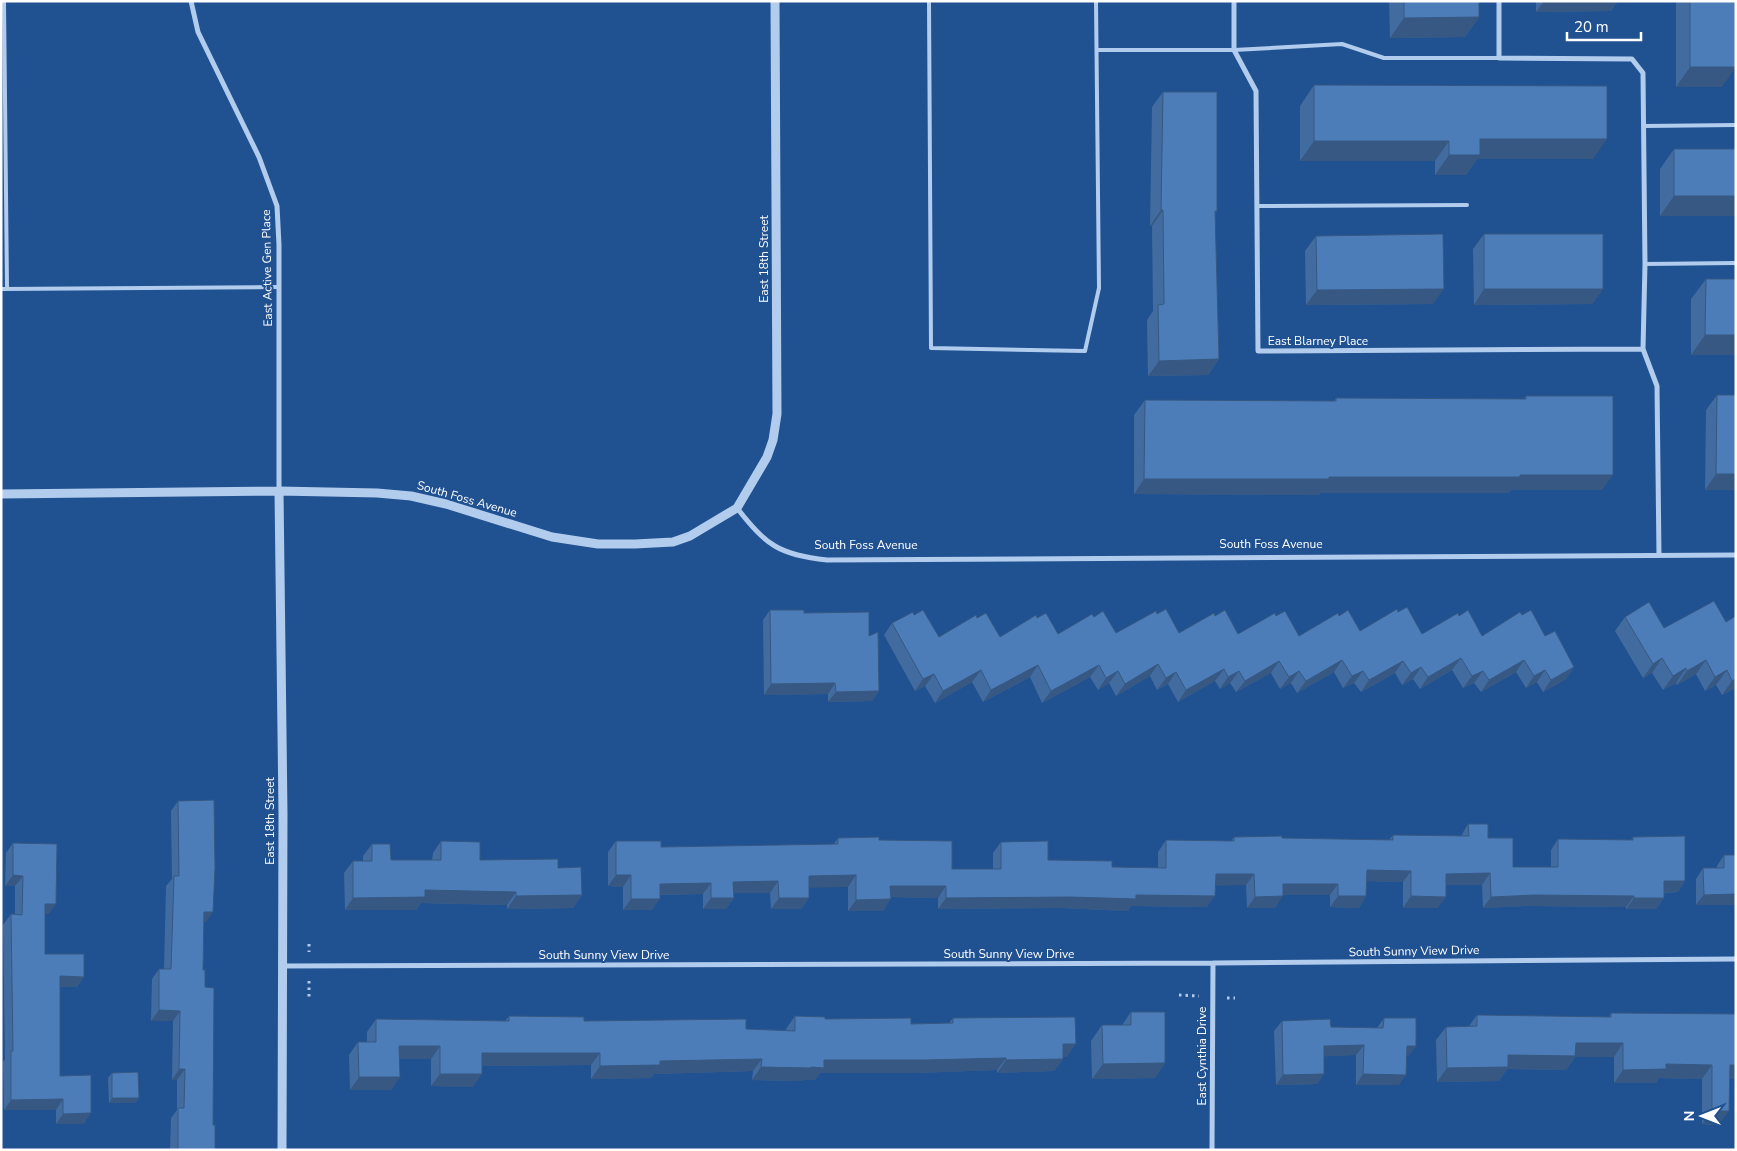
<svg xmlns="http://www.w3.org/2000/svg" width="1737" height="1151" viewBox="0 0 1737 1151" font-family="'Nunito Sans',sans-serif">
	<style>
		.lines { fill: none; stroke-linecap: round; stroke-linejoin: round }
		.path { stroke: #b1cced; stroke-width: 3; stroke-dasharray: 2.5 4; stroke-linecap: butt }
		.service { stroke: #b1cced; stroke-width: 4 }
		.minor { stroke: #b1cced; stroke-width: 5 }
		.tertiary { stroke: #b1cced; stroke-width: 9 }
		.wall { fill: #426c9f }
		.shaded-wall { fill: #365882 }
		.building { fill: #4d7db9; stroke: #365882 }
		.labels { text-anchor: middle; stroke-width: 4; stroke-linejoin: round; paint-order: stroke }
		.street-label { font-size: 12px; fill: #fff; stroke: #205191 }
	</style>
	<rect width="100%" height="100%" fill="#205191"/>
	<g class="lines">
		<!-- path -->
		<path class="path" d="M309,944V952
			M309,981V1000
			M1179,995L1199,996
			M1227,998H1235"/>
		<!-- service -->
		<path class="service" d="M4,1L7,288
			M929,1L931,348L1085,351L1099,288L1096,1
			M1097,50H1234L1342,44L1384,58H1499
			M1644,126L1736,125
			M1257,206L1467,205
			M1645,264L1736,263
			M1,289L279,287"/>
		<!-- minor -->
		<path class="minor" d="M191,1L198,32L259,157L277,206L279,245V491
			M1234,1V50L1256,91L1258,351L1643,349
			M1499,1V58L1632,59L1643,73L1645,264L1643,349L1657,386L1659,555
			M737,508C766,545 779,555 827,560L1736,555
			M282,966L1213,963L1736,959
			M1212,1150L1213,963"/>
		<!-- tertiary -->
		<path class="tertiary" d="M279,491L283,814L282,1150
			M1,494L279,491L377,493L411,496L446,504L552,537L598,544H635L673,542L690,536L737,508L767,457L773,440L777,414L775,1"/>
	</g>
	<!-- wall -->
	<path class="wall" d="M1389,1H1479V17L1465,37L1390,38Z
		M1536,1H1618L1611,11L1536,12Z
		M1676,1H1736L1722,87H1676Z
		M1314,85L1593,159H1477L1466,175H1435V161H1300V106Z
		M1163,92L1217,211L1215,213L1219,359L1208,375L1148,376L1147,320L1153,311L1152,226H1150L1152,107Z
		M1674,149H1736V216H1660V169Z
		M1484,234L1603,289L1592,304L1474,305L1473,249Z
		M1316,236L1433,304L1306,305L1305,251Z
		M1706,279H1736V355H1691V299Z
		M1717,395L1736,490H1705L1706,410Z
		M1526,396L1602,490H1511L1509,493H1320L1318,495L1134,494V415L1145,400L1334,401L1336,398L1524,399Z
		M770,610L804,613L869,636L879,691L872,701L828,702V694L764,695L763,620Z
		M1398,612L1422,634L1459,616L1482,636L1522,615L1545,636L1574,667L1566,679L1543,692L1537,682L1526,688L1516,672L1481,692L1474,683L1463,688L1452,670L1420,689L1413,679L1402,685L1395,673L1361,692L1354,683L1343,688L1334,672L1297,693L1291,683L1280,689L1271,673L1236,692L1230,683L1220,689L1215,681L1178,702L1168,684L1157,690L1150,676L1116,696L1109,683L1098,690L1090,677L1042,703L1030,677L983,702L972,682L935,703L925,686L915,691L884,635L892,623L914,615L939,637L977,618L1000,637L1037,618L1058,634L1094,617L1116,633L1157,614L1179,633L1215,616L1238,634L1276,616L1299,636L1339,616L1360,631Z
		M1736,616V688L1722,695L1716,685L1705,691L1696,674L1677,685L1676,683L1663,690L1652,673L1643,678L1615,631L1625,617L1664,628L1726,622Z
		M178,801L206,922H204L203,970L215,1150H170L171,1118L177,1110V1080H172L173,1021H151L152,979L159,969H164L166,886L172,879L171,811Z
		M1468,824L1488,838L1513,867L1551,868V850L1558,839L1631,840L1633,837L1685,881L1678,892L1664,893V898L1656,909H1626V907L1527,906L1483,908L1482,885H1446L1438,908H1403V882L1367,881L1366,896L1359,908L1330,907V895H1283L1275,908H1247L1246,885H1215L1207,907L1131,906L1128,911L1062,908L938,909V898L890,897L883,911H848V887H809V898L801,909H771L770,893H734V898L726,909H703V894L660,895L652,910H623V887L608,886V852L616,841L661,847L834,844L838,838L879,840L952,869H993V853L1001,842L1048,860L1112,867L1158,868V852L1166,840L1231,841L1234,837L1389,840L1393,835L1461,836Z
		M441,841L480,860L558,868L582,895L573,908L507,909V905L421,903L416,910H345L344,873L353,861H363V856L372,844L391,860H432L433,853Z
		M13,843L49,914H45V954L84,977L77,987H60V1076L84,1124H56V1110H4L3,1062L5,1059L3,925L11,914H15V886H5L6,853Z
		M1724,855H1736L1696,905V879L1703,868H1717V866Z
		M1131,1012L1165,1063L1155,1078L1092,1079L1091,1041L1102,1025H1122Z
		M1611,1013L1736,1014V1079H1730L1719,1125L1702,1124V1079L1659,1078L1656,1083H1614V1057H1575L1566,1070L1507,1069L1499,1081L1437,1082L1436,1040L1446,1027L1469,1026L1477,1015L1609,1017Z
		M509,1016L584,1021L746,1029L786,1030V1029L795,1016L825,1019L911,1024L949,1023L953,1018L1067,1057H1063V1059L1054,1071L997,1073V1070L915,1073H820L815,1080H803L802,1081L752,1080L753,1071L654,1074L651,1078L591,1079V1065L482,1066L473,1087L431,1086V1059H400V1077L391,1090H350L349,1055L358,1042H367V1032L376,1019L505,1021Z
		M1384,1018L1416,1046L1408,1056H1407L1399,1085H1356V1055L1324,1056V1074L1317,1084L1276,1085L1274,1031L1282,1021L1331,1027L1377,1028Z
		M112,1073L139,1098L135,1103H109L108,1078Z"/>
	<!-- shaded-wall -->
	<path class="shaded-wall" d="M1544,1H1618L1611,11L1536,12Z
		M1479,17L1465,37L1390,38L1404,18Z
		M1690,67H1736L1722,87H1676Z
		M1480,139H1607L1593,159H1477L1466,175H1435L1449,155Z
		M1314,141H1449L1435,161H1300Z
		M1674,196H1736V216H1660Z
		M1161,210H1163L1152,226H1150Z
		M1444,289L1433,304L1306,305L1317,290Z
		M1484,289H1603L1592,304L1474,305Z
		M1705,335H1736V355H1691Z
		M1219,359L1208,375L1148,376L1159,361Z
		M1716,474H1736V490H1705Z
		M1520,475H1613L1602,490H1511L1509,493H1320L1318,495L1134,494L1144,479Z
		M1461,658L1452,670L1420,689L1428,677Z
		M1662,658L1652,673L1643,678L1653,664Z
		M1342,660L1334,672L1297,693L1306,681Z
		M1524,660L1516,672L1481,692L1489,680Z
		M1706,660L1696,674L1677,685L1687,671Z
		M1279,661L1271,673L1236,692L1245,681Z
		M1403,661L1395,673L1361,692L1369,680Z
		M1158,664L1150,676L1116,696L1125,684Z
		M1038,665L1030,677L983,702L991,690Z
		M1099,665L1090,677L1042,703L1051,691Z
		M1421,667L1413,679L1402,685L1411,673Z
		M1574,667L1566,679L1543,692L1551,680Z
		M1686,668L1676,683L1663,690L1673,676Z
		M1224,669L1215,681L1178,702L1186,690Z
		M981,670L972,682L935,703L943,691Z
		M1545,670L1537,682L1526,688L1534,676Z
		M1727,670L1716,685L1705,691L1715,677Z
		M1118,671L1109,683L1098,690L1106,678Z
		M1239,671L1230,683L1220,689L1228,677Z
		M1299,671L1291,683L1280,689L1289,677Z
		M1363,671L1354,683L1343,688L1352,676Z
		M1483,671L1474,683L1463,688L1472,676Z
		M1176,672L1168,684L1157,690L1166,678Z
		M934,674L925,686L915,691L923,679Z
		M1736,679V688L1722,695L1732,681Z
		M835,683L828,694L764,695L771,684Z
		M879,691L872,701L828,702L836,692Z
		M1367,870L1411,871L1403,882L1359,881Z
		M1490,873L1482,885H1438L1446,874Z
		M1216,874H1254L1246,885L1208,886Z
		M13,875L23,876L15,886H5Z
		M616,875H631L623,887L608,886Z
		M856,875L848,887L801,888L809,876Z
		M778,881L770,893H726L733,882Z
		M1664,881H1685L1678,892L1656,893Z
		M711,883L703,894L652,895L660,884Z
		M1283,884H1338L1330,895H1275Z
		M890,886H946L938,898L882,897Z
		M425,890L516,892L507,905L421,903L416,910H345L353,898Z
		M1736,894V905H1696L1704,895Z
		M582,895L573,908L507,909L516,896Z
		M1136,895L1215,896L1207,907L1131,906L1128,911L1062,908L938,909L946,898Z
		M1535,895L1634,896L1626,907L1527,906L1483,908L1491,897Z
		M1283,896L1275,908H1247L1255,897Z
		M1338,896H1366L1359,908L1330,907Z
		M1411,896L1446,897L1438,908H1403Z
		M711,898H734L726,909H703Z
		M779,898H809L801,909H771Z
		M1634,898H1664L1656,909H1626Z
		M631,899H660L652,910H623Z
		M891,899L883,911H848L856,900Z
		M45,904H56L49,914H38Z
		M204,912H213L206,922H197Z
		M60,976L84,977L77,987H53Z
		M159,1010L180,1011L173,1021H151Z
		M1576,1043H1623L1614,1057H1575L1566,1070L1507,1069L1499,1081L1437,1082L1447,1068L1508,1055Z
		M1063,1044H1076L1067,1057H1054Z
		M1364,1045L1356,1055L1316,1057L1324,1046Z
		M399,1046H440L431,1059H390Z
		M1407,1046H1416L1408,1056H1400Z
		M482,1053H600L591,1065L473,1066Z
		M1006,1058L997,1070L915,1073H820L815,1080H803L802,1081L752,1080L761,1067H811L824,1060Z
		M762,1059L753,1071L654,1074L651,1078L591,1079L600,1066L660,1061Z
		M1063,1059L1054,1071L997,1073L1006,1060Z
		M1165,1063L1155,1078L1092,1079L1103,1064Z
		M1666,1064L1712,1065L1702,1079L1659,1078L1656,1083H1614L1623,1070Z
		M1730,1065H1736V1079H1721Z
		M179,1069H185L177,1080H172Z
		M440,1074H482L473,1087L431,1086Z
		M1324,1074L1317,1084L1276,1085L1283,1075Z
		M1363,1074L1406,1075L1399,1085H1356Z
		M359,1077H400L391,1090H350Z
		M112,1098H139L135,1103H109Z
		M63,1099L56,1110H4L11,1100Z
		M1712,1111H1729L1719,1125L1702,1124Z
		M91,1113L84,1124H56L63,1114Z"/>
	<!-- building -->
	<path class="building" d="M1404,1H1479V17L1404,18Z
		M1690,1H1736V67H1690Z
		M1314,85L1607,86V139H1480V155H1449V141H1314Z
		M1163,92H1217V211H1215L1219,359L1159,361L1158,305L1164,304L1163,210H1161Z
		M1674,149H1736V196H1674Z
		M1443,234L1444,289L1317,290L1316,236Z
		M1484,234H1603V289H1484Z
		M1706,279H1736V335H1705Z
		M1717,395H1736V474H1716Z
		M1526,396H1613V475H1520V477H1329V479H1144L1145,400L1336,401V398L1526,399Z
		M1714,601L1726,622L1736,616V679L1732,681L1727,670L1715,677L1706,660L1687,671L1686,668L1673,676L1662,658L1653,664L1625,617L1649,602L1664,628Z
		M1407,607L1422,634L1458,613L1459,616L1468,610L1482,636L1520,612L1522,615L1531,610L1545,636L1555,631L1574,667L1551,680L1545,670L1534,676L1524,660L1489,680L1483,671L1472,676L1461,658L1428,677L1421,667L1411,673L1403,661L1369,680L1363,671L1352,676L1342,660L1306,681L1299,671L1289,677L1279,661L1245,681L1239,671L1228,677L1224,669L1186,690L1176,672L1166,678L1158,664L1125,684L1118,671L1106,678L1099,665L1051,691L1038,665L991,690L981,670L943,691L934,674L923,679L892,623L913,612L914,615L923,610L939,637L976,615L977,618L986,613L1000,637L1036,615L1037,618L1046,613L1058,634L1092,614L1094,617L1103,611L1116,633L1156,611L1157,614L1166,609L1179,633L1214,613L1215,616L1225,610L1238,634L1275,613L1276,616L1285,611L1299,636L1338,613L1339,616L1348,610L1360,631L1397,609L1398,612Z
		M770,610H804V613L869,612V636L878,632L879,691L836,692L835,683L771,684Z
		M214,800L215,868L213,912H204L203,970H205V987L214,988L213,1125H215V1150H178V1108H184L185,1069H179L180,1011L159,1010V969H171L174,876H179L178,801Z
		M1468,824H1488V838H1513V867H1558V839L1633,840V837L1685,836V881H1664V898H1634V896L1535,895L1491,897L1490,873L1446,874V897L1411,896V871L1367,870L1366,896H1338V884H1283V896L1255,897L1254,874H1216L1215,896L1136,895V899L1070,897L946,898V886H890L891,899L856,900V875L809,876V898H779L778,881L733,882L734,898H711V883L660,884V899H631V875H616V841H661V847L838,844V838L879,837V840L952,841V869H1001V842L1048,841V860L1112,861V867L1166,868V840L1234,841V837L1282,836V838L1393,840V835L1469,836Z
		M441,841L480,842V860L558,859V868L581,867L582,895L516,896V892L425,890V897L353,898V861H372V844H390L391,860H441Z
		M13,843L57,844L56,904H45V954H84V977L60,976V1076L91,1075V1113L63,1114V1099L11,1100V1051H13L11,914L22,915L23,876L13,875Z
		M1724,855H1736V894L1704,895L1703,868H1724Z
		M1131,1012H1165V1063L1103,1064L1102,1025H1131Z
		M1611,1013L1736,1014V1065H1730L1729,1111H1712V1065L1666,1064V1069L1623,1070V1043H1576L1575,1056L1508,1055V1067L1447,1068L1446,1027L1477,1026V1015L1611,1017Z
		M509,1016L584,1017V1021L746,1019V1029L795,1031V1016L825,1017V1019L911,1018V1024L953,1023V1018L1075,1017L1076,1044H1063V1059L1006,1060V1058L924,1060H824V1068L811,1067V1068L761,1067L762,1059L660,1061V1065L600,1066V1053H482V1074H440V1046H399L400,1077H359L358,1042H376V1019L509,1021Z
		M1384,1018H1416V1046H1407L1406,1075L1363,1074L1364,1045L1324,1046V1074L1283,1075L1282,1021L1330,1019L1331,1027L1383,1028Z
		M138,1072L139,1098H112V1073Z"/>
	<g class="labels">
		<!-- street labels -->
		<g class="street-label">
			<text transform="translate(764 259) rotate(-90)" y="4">East 18th Street</text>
			<text transform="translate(267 268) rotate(-91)" y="4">East Active Gen Place</text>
			<text x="1318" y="345">East Blarney Place</text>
			<text transform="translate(467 499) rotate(16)" y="4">South Foss Avenue</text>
			<text x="1271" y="548">South Foss Avenue</text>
			<text x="866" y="549">South Foss Avenue</text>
			<text transform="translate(270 821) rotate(-90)" y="4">East 18th Street</text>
			<text transform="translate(1414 951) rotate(-1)" y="4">South Sunny View Drive</text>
			<text x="1009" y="958">South Sunny View Drive</text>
			<text x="604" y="959">South Sunny View Drive</text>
			<text transform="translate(1202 1056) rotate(-90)" y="4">East Cynthia Drive</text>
		</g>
	</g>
	<!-- border -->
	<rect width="1737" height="1151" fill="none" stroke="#ffffff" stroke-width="5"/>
	<!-- north arrow -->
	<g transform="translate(1702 1116) rotate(270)" stroke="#205191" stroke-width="4" paint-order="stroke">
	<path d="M0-4L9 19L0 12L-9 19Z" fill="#ffffff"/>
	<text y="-8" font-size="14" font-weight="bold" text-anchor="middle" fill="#ffffff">N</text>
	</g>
	<!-- scale -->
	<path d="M1567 32v8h74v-8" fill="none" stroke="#ffffff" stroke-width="2.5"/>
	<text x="1574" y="32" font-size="15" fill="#ffffff" stroke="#205191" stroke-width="4" paint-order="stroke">20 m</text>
</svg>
